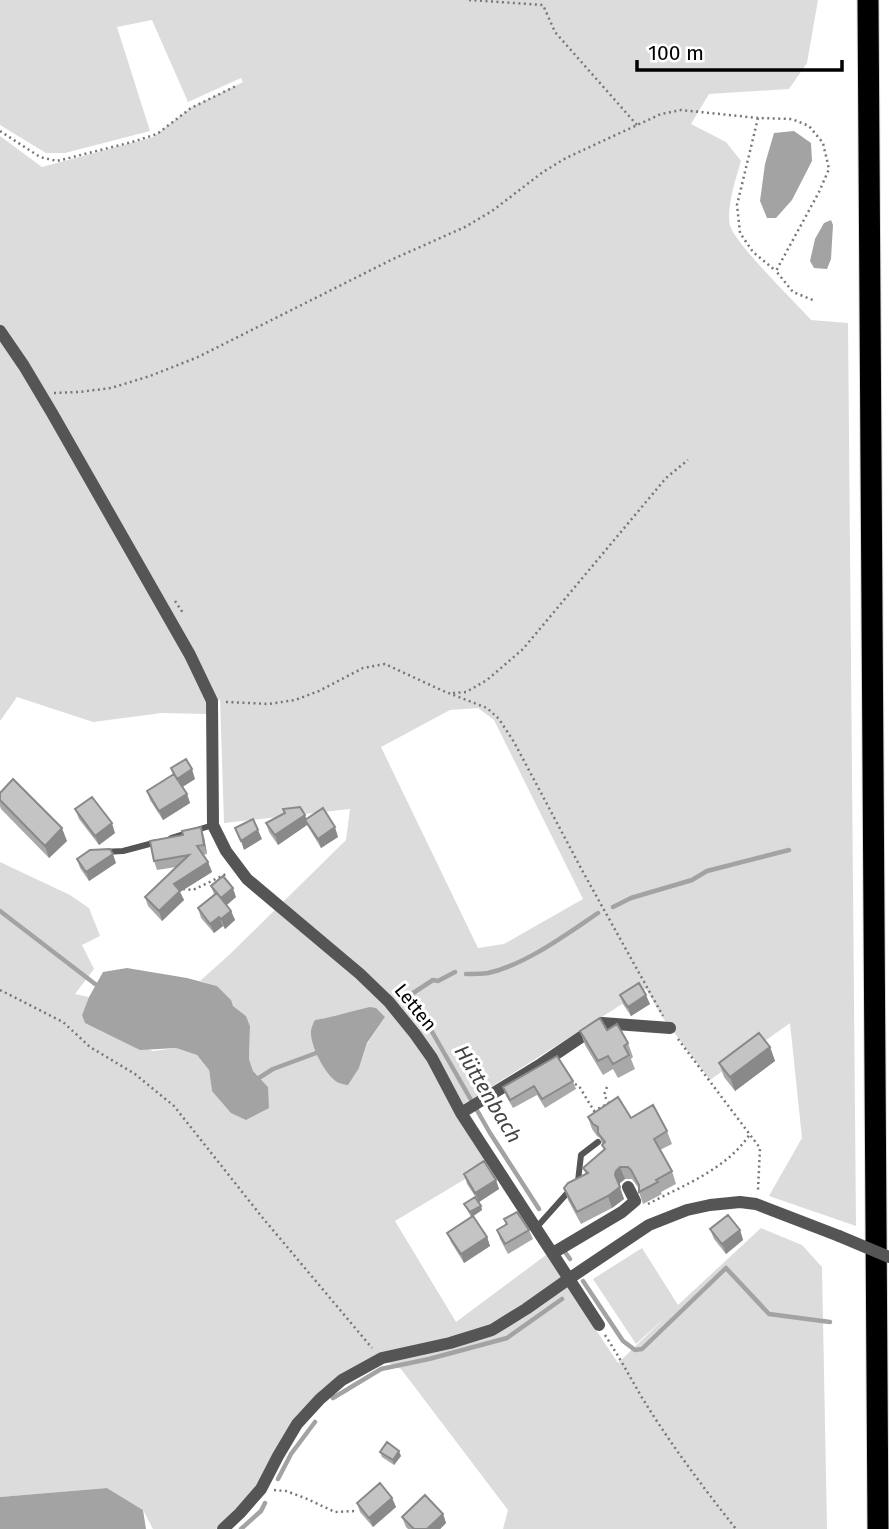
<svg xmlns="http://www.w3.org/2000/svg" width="889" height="1529" viewBox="0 0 889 1529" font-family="'Fira Sans',sans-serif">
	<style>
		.green { fill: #dcdcdc; fill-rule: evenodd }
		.water { fill: #a3a3a3 }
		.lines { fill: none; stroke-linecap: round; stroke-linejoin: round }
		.stream { stroke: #a3a3a3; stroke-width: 4.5 }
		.highway-casing { stroke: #dbdbdb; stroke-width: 23 }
		.path { stroke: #777; stroke-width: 2.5; stroke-dasharray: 2 3.5; stroke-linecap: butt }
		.lane { stroke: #555; stroke-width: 6 }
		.street { stroke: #555; stroke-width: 12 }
		.highway { stroke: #000; stroke-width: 21 }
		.street-bridge { stroke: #555; stroke-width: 12 }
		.wall { fill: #a9a9a9 }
		.shaded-wall { fill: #898989 }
		.building { fill: #c4c4c4; stroke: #898989; stroke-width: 2 }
		.labels { text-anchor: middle; stroke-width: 6; stroke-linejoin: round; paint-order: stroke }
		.street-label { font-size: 19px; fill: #000; stroke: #fff }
		.water-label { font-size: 21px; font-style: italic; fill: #444; stroke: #fff }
	</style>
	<rect width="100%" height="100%" fill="#fff"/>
	<!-- green -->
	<path class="green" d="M0,0H818L807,63L789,89L709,94L691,124L726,142L741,161C736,178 726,208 730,225C734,243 796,303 811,320L848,323L856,1226L769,1196L802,1138L790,1023L710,1080L663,1018L646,989L464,1104L497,1160L395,1221L456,1322L546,1255L618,1363L669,1314L636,1344L593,1279L642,1248L678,1305L761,1228L802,1245L822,1267L827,1529H503L508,1510L401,1369L375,1356L343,1374L257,1486L223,1523L216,1529H153L143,1510L107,1488L0,1497V862L70,895L89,908L100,936L82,945L94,969L75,994L89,997L82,1015L153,1051L176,1048L197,1055L209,1070L212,1091L268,1087L253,1071L249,1059L250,1026L246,1016L233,1006L217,986L200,981L229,955L346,840L350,809L224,823L220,699L207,714L162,713L93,722L17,697L0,721V136L42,167L153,137L192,107L243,82L241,78L188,102L152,20L117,27L150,131L65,153H46L0,125ZM478,708L494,720L583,899L504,944L478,948L381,747L450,710ZM346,1013L385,1017L367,1044L359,1068L315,1020L339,1016Z"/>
	<!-- water -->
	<path class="water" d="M794,131L811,143L812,161L792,200L776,218H767L760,201L765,164L774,133Z
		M831,220L833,225L831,259L827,269L814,268L810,261L815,239L824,223Z
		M127,968L187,978L217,986L231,1000L233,1006L246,1016L250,1026L249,1059L253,1071L268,1087L269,1108L246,1120L231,1113L212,1091L209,1070L197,1055L176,1048L140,1050L85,1023L82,1015L89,997L103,972Z
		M370,1007L376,1008L385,1017L367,1043L359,1068L348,1085C346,1085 339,1083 337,1082C325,1074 310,1046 311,1031C311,1029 314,1021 315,1020C334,1017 351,1011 370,1007Z
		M107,1488L143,1510L146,1529H0V1497Z"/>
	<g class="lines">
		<!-- stream -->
		<path class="stream" d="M613,907L631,898L692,880L707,871L789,850
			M0,911L99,987
			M466,974C473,974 481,974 488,973C525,965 567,934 598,913
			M406,997L431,1030L490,1133L539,1209
			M404,999L433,980L438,981L455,972
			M254,1081L273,1069L319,1052
			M565,1252L570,1259
			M583,1281L623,1341L635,1350L642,1349L726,1268L769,1314L830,1322
			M333,1398L381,1369L429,1359L507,1338L562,1299
			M278,1479L291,1454L315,1422
			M241,1529L261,1511L265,1503"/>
		<defs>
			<path id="highway" d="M868,0L878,1529"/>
		</defs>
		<!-- highway casing -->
		<use href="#highway" class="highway-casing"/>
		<!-- path -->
		<path class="path" d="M469,0L543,5L555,32L637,125
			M758,118L737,205L740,233L753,252L776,271
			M0,131L40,157L57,161L132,142L157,134L191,108L238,85
			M54,393L79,392L111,388L150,376L198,357L393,259L465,227L492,211L543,172L566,158L661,114L681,110L758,118L792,119L809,126L823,143L829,169L819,192L776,271L793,292L813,300
			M175,601L183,613
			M453,693L466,692L487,680L523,649L666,478L688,460
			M226,702L269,704L295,700L319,691L363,668L385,664L441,690L487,708L499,719L514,742L583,872L663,1016
			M183,889L193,890L228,873
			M0,990L63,1022L90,1047L135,1074L174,1106L262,1217L372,1348
			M678,1039L760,1148L758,1190
			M575,1084L579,1086L594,1111L609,1103
			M607,1087L604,1095L609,1103
			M648,1204C684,1185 727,1169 750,1134
			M605,1335C618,1355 629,1375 641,1396C669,1442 702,1486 736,1529
			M274,1490L286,1491L305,1498L335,1512L356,1511"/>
		<!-- lane -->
		<path class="lane" d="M171,838L213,825
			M103,852L123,851L157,842
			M536,1228L578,1181L581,1155L598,1142"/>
		<!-- street -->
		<path class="street" d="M0,331L24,366L52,413L190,655L212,701L213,825L226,851L247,879L360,974L389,1002L415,1034L432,1058L461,1113L599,1325
			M461,1113L541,1064L602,1023L670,1028
			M553,1253L622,1212L635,1201L628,1187
			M223,1529L240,1513L261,1489L278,1456L297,1424L320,1399L342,1380L382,1358L450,1343L492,1330L526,1309L570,1278L649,1225L687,1210L710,1205L740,1202L756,1204L839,1236"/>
		<!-- highway -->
		<use href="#highway" class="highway"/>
		<!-- street-bridge -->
		<path class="street-bridge" d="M839,1236L889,1257"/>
	</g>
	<!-- wall -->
	<path class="wall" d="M171,768L195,779L182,787L187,794L190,803L163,820L150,800L147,791L173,775Z
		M0,793L67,841L49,858L1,809L0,806Z
		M75,809L115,833L99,845L79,819Z
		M283,809L306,819L338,837L321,848L307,825L278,845L269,832L266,823L284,814Z
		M183,835L204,837L207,854L203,855L208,862L212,872L180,892L184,900L162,921L148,906L145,897L176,867L157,870L154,861Z
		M77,859L116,863L89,881L80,868Z
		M211,886L236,897L227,905L231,911L235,920L225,929L223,926L214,933L201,918L198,908L214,894Z
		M620,995L650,1004L631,1016L623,1004Z
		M607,1030L628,1043L633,1057L631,1059L635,1069L618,1078L613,1069L603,1075L585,1045L580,1031Z
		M770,1047L775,1061L735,1091L724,1077L719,1063Z
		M573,1081L576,1089L545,1108L537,1095L513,1108L506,1096L503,1087Z
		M588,1117L631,1118L667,1131L672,1144L660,1150L672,1171L676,1184L661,1192L662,1194L643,1204L639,1192V1189L635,1183L632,1179H625L620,1183V1186L624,1199L612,1208L581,1224L568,1200L564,1188L586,1174L583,1168L604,1150L600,1138L597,1136L592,1129Z
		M464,1174L496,1180L499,1189L479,1202L467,1184Z
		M464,1204L481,1206L482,1210L473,1216L487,1237L490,1246L464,1263L451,1242L447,1233L471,1217Z
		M504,1219L529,1230L533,1239L508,1254L500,1239L497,1230L506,1225Z
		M710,1229L740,1230L743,1240L726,1254L714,1239Z
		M380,1452L401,1456L394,1465L382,1457Z
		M392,1498L396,1507L373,1527L360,1512L357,1503Z
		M443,1514L446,1523L440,1529H408L406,1527L402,1517Z"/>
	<!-- shaded-wall -->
	<path class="shaded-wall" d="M192,769L195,779L181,788L177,779Z
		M187,794L190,803L163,820L159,811Z
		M305,815L309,825L305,820L307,825L278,845L275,835Z
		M112,823L115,833L99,845L95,836Z
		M201,827L204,837L207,854L204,845Z
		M335,827L338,837L321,848L318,839Z
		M62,828L67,841L49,858L45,846Z
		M258,830L262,839L244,850L241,841Z
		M113,854L116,863L89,881L86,872Z
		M208,862L212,872L180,892L184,900L162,921L159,911L174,884Z
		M233,888L236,897L224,907L221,898Z
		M231,911L235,920L225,929L221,919Z
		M219,917L223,926L214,933L210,924Z
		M646,995L650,1004L631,1016L628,1007Z
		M770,1047L775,1061L735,1091L730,1077Z
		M620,1167L625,1179L620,1183L619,1187L624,1199L612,1208L608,1196L616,1171Z
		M496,1180L499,1189L479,1202L475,1193Z
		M481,1206L482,1210L472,1217L470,1212Z
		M740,1230L743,1240L726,1254L722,1244Z
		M487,1237L490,1246L464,1263L461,1254Z
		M399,1451L401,1456L394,1465L393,1460Z
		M392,1498L396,1507L373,1527L369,1518Z
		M443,1514L446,1523L440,1529H427Z"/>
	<!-- building -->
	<path class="building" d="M186,759L192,769L177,779L171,768Z
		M174,774L187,794L159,811L147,791Z
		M13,779L62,828L45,846L0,800V793Z
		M92,797L112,823L95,836L75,809Z
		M300,807L305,815L275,835L266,823L285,813L283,809Z
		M323,808L335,827L318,839L305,820Z
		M253,819L258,830L241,841L235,828Z
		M201,827L204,845L197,846L208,862L174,884L180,891L159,911L145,897L189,855L154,861L150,841L183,835L182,831Z
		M110,849L113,854L86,872L77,859L90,850Z
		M223,876L233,888L221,898L211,886Z
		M217,893L231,911L221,919L219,917L210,924L198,908Z
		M639,983L646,995L628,1007L620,995Z
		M600,1018L607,1030L617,1024L628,1043L624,1046L629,1055L613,1064L608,1056L598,1061L580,1031Z
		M759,1033L770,1047L730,1077L719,1063Z
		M557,1056L573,1081L542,1099L534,1086L510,1100L503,1087Z
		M618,1097L631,1118L653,1105L667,1131L654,1139L672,1171L656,1180L658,1182L639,1192V1185L631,1170L628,1167H620L616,1171L615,1175L620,1187L608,1196L577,1212L564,1188L568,1183L588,1173L583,1168L605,1149L602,1145L605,1142L598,1133V1127L593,1124L588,1117Z
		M484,1161L496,1180L475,1193L464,1174Z
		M475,1197L481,1206L470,1212L464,1204Z
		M517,1212L529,1230L505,1244L497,1230L507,1224L504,1219Z
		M728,1215L740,1230L722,1244L710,1229Z
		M473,1216L487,1237L461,1254L447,1233Z
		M387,1442L399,1451L393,1460L380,1452Z
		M380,1483L392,1498L369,1518L357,1503Z
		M425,1495L443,1514L427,1529H414L402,1517Z"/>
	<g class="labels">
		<!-- street labels -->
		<g class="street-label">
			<text transform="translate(416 1007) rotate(51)" y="7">Letten</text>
		</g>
		<!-- water labels -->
		<g class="water-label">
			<text transform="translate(488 1094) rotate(59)" y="7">Hüttenbach</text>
		</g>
	</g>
	<!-- scale -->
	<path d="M637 60v10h205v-10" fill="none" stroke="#000000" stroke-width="3.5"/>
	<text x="648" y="60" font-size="21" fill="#000000" stroke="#ffffff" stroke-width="5" paint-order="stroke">100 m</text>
</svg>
